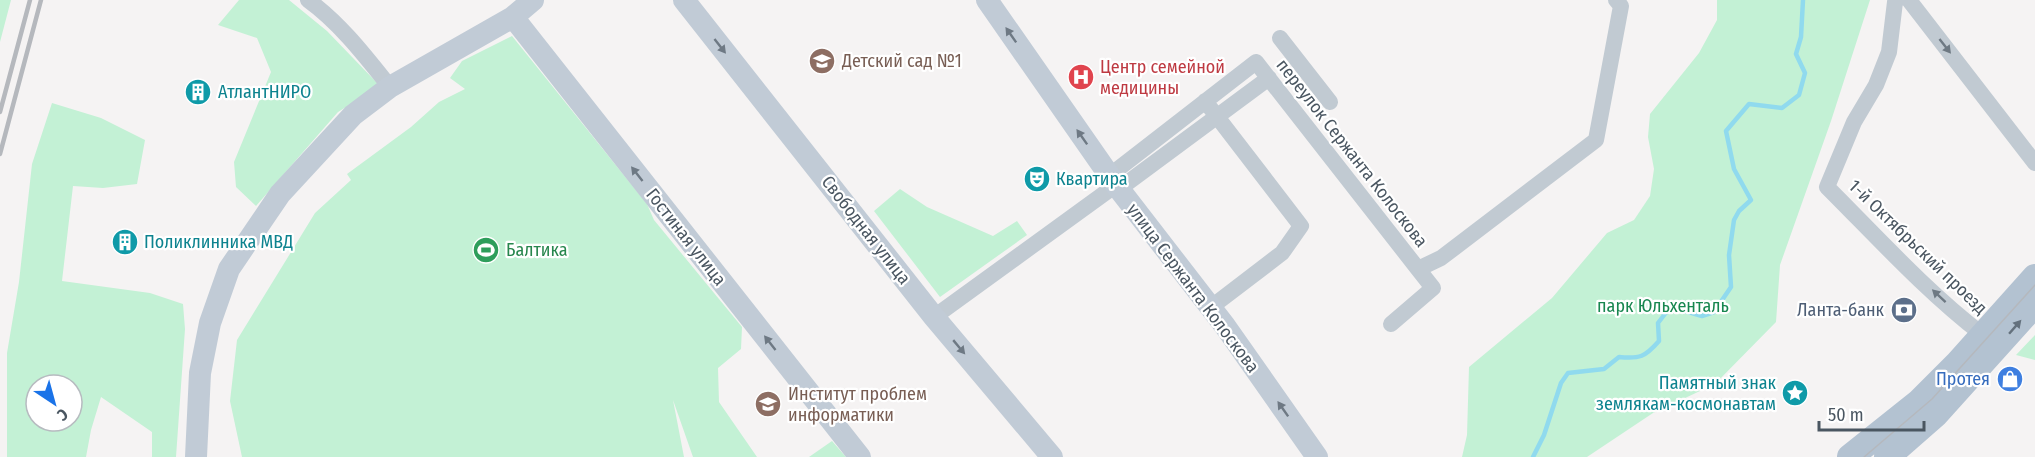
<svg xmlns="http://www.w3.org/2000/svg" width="2035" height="457" viewBox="0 0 2035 457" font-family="'Fira Sans Condensed',sans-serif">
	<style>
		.green { fill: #c3f1d5; fill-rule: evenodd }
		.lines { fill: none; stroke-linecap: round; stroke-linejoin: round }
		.stream { stroke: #90daee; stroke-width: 4.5 }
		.street { stroke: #c1cad2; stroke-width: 16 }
		.secondary { stroke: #c1cbd6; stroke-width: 22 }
		.primary { stroke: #b3c2d1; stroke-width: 26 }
		.tram { stroke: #b5b8bd; stroke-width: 1.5 }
		.rail { stroke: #b5b8bd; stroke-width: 4.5 }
		.oneway { fill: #6e7984 }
		.oneway2 { fill: #6e7983 }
		.oneway3 { fill: #64717d }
		.labels { text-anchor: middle; stroke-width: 4.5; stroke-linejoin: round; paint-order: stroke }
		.education-label { font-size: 18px; fill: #785e54; stroke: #fff; text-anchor: start }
		.health-label { font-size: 18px; fill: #be3a42; stroke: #fff; text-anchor: start }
		.culture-label { font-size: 18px; fill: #0d838f; stroke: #fff; text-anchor: start }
		.street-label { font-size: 18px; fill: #4a5661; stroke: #fff }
		.leisure-label { font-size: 18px; fill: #27864d; stroke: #fff; text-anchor: start }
		.park-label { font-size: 18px; fill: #17864f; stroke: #fff }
		.service-label { font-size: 18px; fill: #4e5e75; stroke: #fff; text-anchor: end }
		.shop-label { font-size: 18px; fill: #366cbe; stroke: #fff; text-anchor: end }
	</style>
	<rect width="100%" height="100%" fill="#f5f3f3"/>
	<!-- green -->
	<path class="green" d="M0,0H11L0,42Z
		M239,0H289L327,31L380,86L338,112L256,206L236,187L234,162L271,72L257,38L218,25Z
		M1717,0H1870L1831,121L1780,265L1776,322L1715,384L1653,413L1587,457H1462L1467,435L1469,367L1552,298L1607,233L1634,220L1650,196L1654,169L1648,137L1650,114L1699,53L1717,20Z
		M512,36L647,204L654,220L742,327L741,349L718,368L719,402L757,457H693L673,400L684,457H242L230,401L237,340L315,213L351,180L347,174L411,127L439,102L465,89L450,78L462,61Z
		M52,103L101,118L145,140L137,184L103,188L73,186L62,281L150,293L183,304L185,329L176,457H152V432L101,397L91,430L86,457H7V353L19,282L32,164ZM36,385H72V421H36Z
		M900,189L927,207L993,236L1017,221L1027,235L940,297L874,211Z
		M2035,335V360L2016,355Z
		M832,441L846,457H809Z"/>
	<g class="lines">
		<!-- stream -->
		<path class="stream" d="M1533,457L1544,435L1561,383L1568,373L1604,369L1619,357C1640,359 1645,357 1659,341L1658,323L1668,310L1685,311L1702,316L1714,312L1731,287L1729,255L1734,220L1739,211L1751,200L1734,169L1726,131L1749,104L1782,108L1799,95L1805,73L1796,54L1801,37L1803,0"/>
		<!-- street -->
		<path class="street" d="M308,0C340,23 366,57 390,87
			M1897,0L1895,2L1889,52L1876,85L1854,122L1827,187C1877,237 1927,292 1983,335
			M1909,0L2035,163
			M1280,38L1330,102
			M1205,101L1301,226L1282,253L1210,308
			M1109,176L1256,62L1418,269L1441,258L1596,140L1621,6L1616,0
			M1119,189L1269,78
			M934,317L1116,185
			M1391,324L1433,288L1418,269"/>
		<!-- secondary -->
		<path class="secondary" d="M684,0L934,317L1052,457
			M987,0L1116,185L1225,326L1317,457
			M513,17L860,457
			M196,457L200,373L210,323L229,269L280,194L353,115L390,87L513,17L533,0"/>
		<!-- primary -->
		<path class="primary" d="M1850,457L1919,402L1958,363L2035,277
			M1887,457L1935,415L2035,304"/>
		<!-- tram -->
		<path class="tram" d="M1864,457L1932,399L2035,285"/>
		<!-- rail -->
		<path class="rail" d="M0,112L30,0
			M0,154L41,0"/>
	</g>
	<!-- one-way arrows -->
	<defs><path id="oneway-solid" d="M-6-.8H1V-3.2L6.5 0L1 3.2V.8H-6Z" transform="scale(1.5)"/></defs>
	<g class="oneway">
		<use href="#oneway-solid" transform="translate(1011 35) rotate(-125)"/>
		<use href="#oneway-solid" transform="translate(720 46) rotate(52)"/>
		<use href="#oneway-solid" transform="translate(1082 137) rotate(-125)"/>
		<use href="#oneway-solid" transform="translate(637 174) rotate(-128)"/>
		<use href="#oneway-solid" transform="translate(770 343) rotate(-128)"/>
		<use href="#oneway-solid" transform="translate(959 347) rotate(50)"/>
		<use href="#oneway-solid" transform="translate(1283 409) rotate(-125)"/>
	</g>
	<g class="oneway2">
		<use href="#oneway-solid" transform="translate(1945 46) rotate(52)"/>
		<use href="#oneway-solid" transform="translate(1939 296) rotate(-137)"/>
	</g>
	<use class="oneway3" href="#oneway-solid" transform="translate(2015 327) rotate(-49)"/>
	<!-- icons -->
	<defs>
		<symbol id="school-disc" viewBox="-11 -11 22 22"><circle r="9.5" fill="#8d6e63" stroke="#fff"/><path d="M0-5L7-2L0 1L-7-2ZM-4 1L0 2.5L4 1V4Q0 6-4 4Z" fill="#fff"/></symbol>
		<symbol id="hospital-disc" viewBox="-11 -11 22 22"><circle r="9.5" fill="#e0444e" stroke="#fff"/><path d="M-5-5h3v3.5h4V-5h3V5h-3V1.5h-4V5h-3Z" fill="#fff"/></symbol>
		<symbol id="building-disc" viewBox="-11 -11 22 22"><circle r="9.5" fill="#0f9aa8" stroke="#fff"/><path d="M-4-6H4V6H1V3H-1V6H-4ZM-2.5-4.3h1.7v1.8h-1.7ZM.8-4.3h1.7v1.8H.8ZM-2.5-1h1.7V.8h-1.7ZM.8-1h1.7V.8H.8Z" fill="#fff"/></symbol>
		<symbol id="theatre-disc" viewBox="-11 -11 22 22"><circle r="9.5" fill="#0f9aa8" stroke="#fff"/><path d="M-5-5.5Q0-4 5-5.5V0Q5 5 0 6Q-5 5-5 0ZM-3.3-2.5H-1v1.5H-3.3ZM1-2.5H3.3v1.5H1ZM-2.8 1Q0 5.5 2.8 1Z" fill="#fff"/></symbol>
		<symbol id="stadium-disc" viewBox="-11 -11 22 22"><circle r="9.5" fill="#2e9e5b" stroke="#fff"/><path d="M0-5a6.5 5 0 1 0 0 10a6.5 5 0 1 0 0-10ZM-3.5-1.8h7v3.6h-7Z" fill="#fff"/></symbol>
		<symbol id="bank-disc" viewBox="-11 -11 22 22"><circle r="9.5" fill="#5c6f8a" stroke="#fff"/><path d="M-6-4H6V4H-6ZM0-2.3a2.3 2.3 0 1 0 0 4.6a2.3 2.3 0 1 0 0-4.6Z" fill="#fff"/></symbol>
		<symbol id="shop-disc" viewBox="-11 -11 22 22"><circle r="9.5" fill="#3f7fe0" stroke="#fff"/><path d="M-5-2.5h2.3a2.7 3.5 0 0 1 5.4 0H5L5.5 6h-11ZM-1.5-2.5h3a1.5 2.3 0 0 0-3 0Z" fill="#fff"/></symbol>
		<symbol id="sight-disc" viewBox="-11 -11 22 22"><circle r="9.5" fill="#0f9aa8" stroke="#fff"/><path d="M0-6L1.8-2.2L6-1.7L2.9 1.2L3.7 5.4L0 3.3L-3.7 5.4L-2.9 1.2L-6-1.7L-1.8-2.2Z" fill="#fff"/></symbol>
		<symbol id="university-disc" viewBox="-11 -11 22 22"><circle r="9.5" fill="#8d6e63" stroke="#fff"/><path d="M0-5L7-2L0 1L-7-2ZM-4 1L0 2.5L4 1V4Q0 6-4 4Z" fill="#fff"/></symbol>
	</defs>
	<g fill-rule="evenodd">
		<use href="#school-disc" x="807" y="46" width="30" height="30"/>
		<use href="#hospital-disc" x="1066" y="62" width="30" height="30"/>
		<use href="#building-disc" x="183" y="77" width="30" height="30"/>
		<use href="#theatre-disc" x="1022" y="164" width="30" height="30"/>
		<use href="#building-disc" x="110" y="227" width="30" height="30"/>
		<use href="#stadium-disc" x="471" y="235" width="30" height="30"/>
		<use href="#bank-disc" x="1889" y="295" width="30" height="30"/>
		<use href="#shop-disc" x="1995" y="364" width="30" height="30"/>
		<use href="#sight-disc" x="1780" y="378" width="30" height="30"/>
		<use href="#university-disc" x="753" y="389" width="30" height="30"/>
	</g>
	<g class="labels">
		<!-- education labels -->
		<g class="education-label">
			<text x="842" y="67">Детский сад №1</text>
			<text x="788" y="400">Институт проблем<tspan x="788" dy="21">информатики</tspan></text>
		</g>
		<!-- health labels -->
		<g class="health-label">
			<text x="1100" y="73">Центр семейной<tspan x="1100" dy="21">медицины</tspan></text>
		</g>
		<!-- culture labels -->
		<g class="culture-label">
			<text x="218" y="98">АтлантНИРО</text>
			<text x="1056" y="185">Квартира</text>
			<text x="144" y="248">Поликлинника МВД</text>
			<text x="1776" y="389" text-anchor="end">Памятный знак<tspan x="1776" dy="21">землякам-космонавтам</tspan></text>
		</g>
		<!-- street labels -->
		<g class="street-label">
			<text transform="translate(1352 153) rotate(52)" y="6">переулок Сержанта Колоскова</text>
			<text transform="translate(866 230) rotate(52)" y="6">Свободная улица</text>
			<text transform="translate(686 237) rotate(52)" y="6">Гостиная улица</text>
			<text transform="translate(1918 247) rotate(44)" y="6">1-й Октябрьский проезд</text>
			<text transform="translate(1193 288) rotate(53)" y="6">улица Сержанта Колоскова</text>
		</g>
		<!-- leisure labels -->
		<g class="leisure-label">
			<text x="506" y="256">Балтика</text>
		</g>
		<!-- park labels -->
		<g class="park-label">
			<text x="1663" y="312">парк Юльхенталь</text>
		</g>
		<!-- service labels -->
		<g class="service-label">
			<text x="1884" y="316">Ланта-банк</text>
		</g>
		<!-- shop labels -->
		<g class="shop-label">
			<text x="1990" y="385">Протея</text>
		</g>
	</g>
	<!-- north arrow -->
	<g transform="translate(54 403) rotate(144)"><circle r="28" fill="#ffffff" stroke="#b7bbc0" stroke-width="1.5"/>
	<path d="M0-4.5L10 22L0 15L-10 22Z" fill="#1a73e8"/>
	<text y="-9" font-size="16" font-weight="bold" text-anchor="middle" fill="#4a5661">С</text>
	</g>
	<!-- scale -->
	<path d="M1819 421v9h105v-9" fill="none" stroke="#4a5661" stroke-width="3"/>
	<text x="1828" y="421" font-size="18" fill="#4a5661" stroke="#ffffff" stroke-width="4.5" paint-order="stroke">50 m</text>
</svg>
